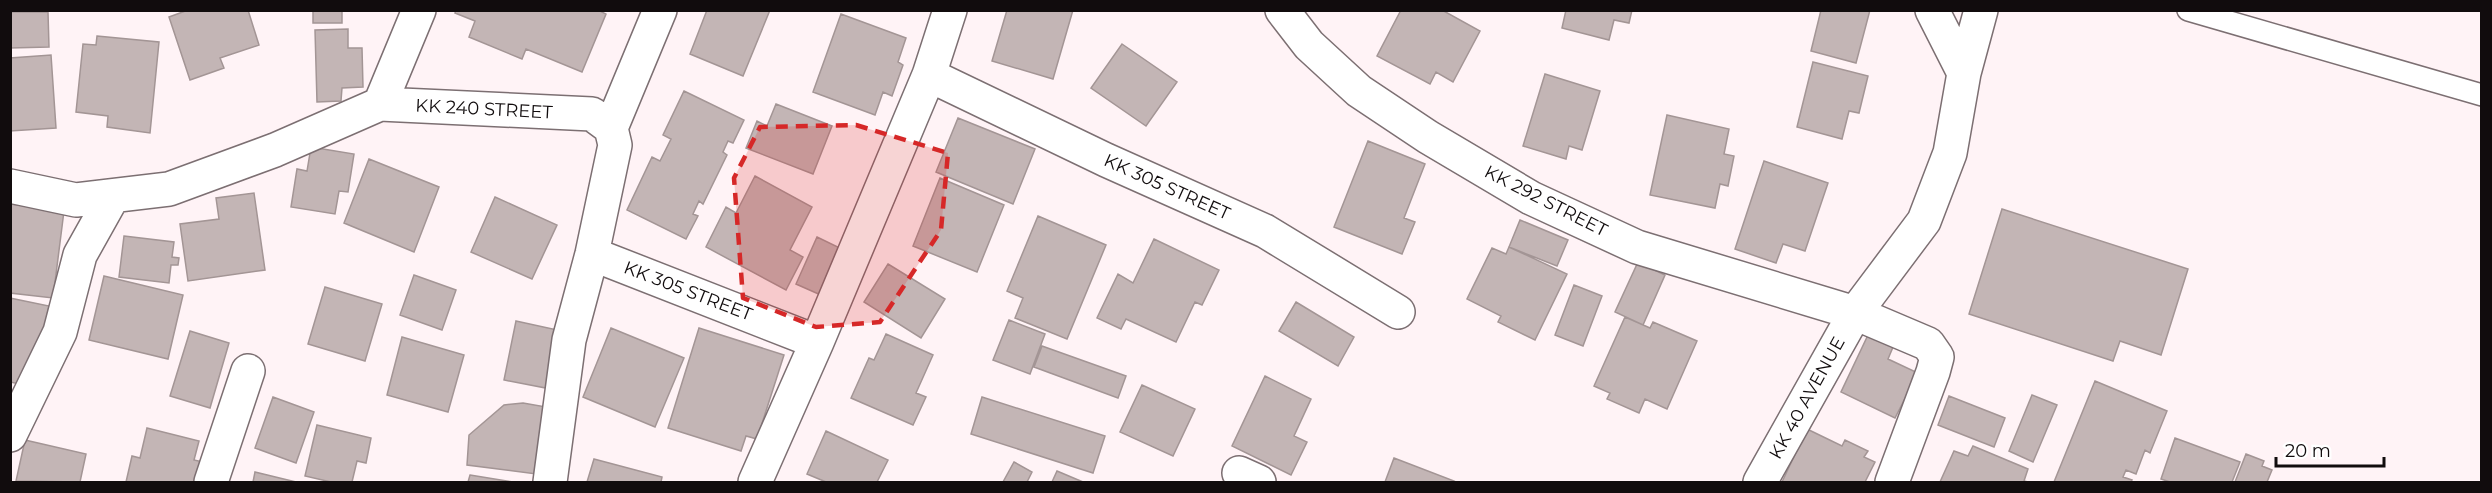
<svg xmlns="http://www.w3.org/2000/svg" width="2492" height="493" viewBox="0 0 2492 493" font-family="Montserrat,sans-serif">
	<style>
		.building { fill: #c3b5b5; stroke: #a39595; stroke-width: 1.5 }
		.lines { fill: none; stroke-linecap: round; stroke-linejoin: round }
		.service-casing { stroke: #7c6f72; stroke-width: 24 }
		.minor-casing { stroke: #7c6f72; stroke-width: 36 }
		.service { stroke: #fff; stroke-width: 21 }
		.minor { stroke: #fff; stroke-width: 33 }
		.marked { fill: #d62828; fill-opacity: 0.2; stroke: #d62828; stroke-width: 4.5; stroke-dasharray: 12 8; stroke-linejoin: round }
		.labels { text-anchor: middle; stroke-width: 6; stroke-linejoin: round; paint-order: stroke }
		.street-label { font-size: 18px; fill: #110c0d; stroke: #fff }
	</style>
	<rect width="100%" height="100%" fill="#fff3f6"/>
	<!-- building -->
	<path class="building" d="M188,10H248L259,45L220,58L224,68L190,80L169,17Z
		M313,10H342V23H313Z
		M456,10H598L606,14L582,72L526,49L522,59L469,37L475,21L455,13Z
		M707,10H770L743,76L690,54Z
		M1007,10H1073L1053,79L992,61Z
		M1401,10H1442L1480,31L1453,82L1436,72L1430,84L1377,56Z
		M1566,10H1632L1629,23L1614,20L1609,40L1562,28Z
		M1821,10H1870L1856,63L1811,51Z
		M10,12H48L49,47L10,48Z
		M841,14L906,38L898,62L903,65L892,96L883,92L875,115L813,92Z
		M348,29V48H362L363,87L342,88L341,101L317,102L315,30Z
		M97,36L159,42L150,133L107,127L108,116L76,112L83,44L96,45Z
		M1122,44L1177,82L1146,126L1091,88Z
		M51,55L56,128L10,131V58Z
		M1813,62L1868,76L1859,113L1849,111L1842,139L1797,127Z
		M1545,74L1600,91L1582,150L1569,146L1566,159L1523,146Z
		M684,91L744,120L733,143L728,141L723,152L727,155L703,204L699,201L693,214L698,216L686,239L627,210L652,157L660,161L671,139L663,135Z
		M776,104L832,126L813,174L746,148L757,121L767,126Z
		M1667,115L1729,129L1724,154L1734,156L1728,186L1720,184L1715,208L1650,195Z
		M958,118L1035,149L1013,204L936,172Z
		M1368,141L1425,164L1404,218L1415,222L1402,254L1334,227Z
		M311,147L354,154L348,192L339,191L335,214L291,207L297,169L307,171Z
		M369,159L439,187L414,252L344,223Z
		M1764,161L1828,183L1805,251L1783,244L1776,263L1735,249Z
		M755,176L812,207L790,250L803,257L786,290L706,247L726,207L736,213Z
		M940,178L1004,205L977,272L913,246Z
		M254,193L265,270L188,281L180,224L219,219L216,198Z
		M495,197L557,225L532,279L471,252Z
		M10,204L64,211L53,298L10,293Z
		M2002,209L2188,269L2161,355L2120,341L2113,361L1969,314Z
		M1038,216L1106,245L1067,339L1015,318L1023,298L1007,291Z
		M1520,220L1568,240L1557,266L1509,247Z
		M124,236L174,242L172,257L179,258L178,265H171L169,283L119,277Z
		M817,237L844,250L823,296L796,284Z
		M1154,239L1219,270L1202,305L1195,302L1176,342L1126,319L1121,329L1097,318L1118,274L1133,283Z
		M1509,247L1567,274L1535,340L1498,322L1501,316L1467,299L1492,248L1506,254Z
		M1638,262L1665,275L1643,325L1615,312Z
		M888,264L945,299L921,338L864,302Z
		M414,275L456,290L442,330L400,315Z
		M104,276L183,295L168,359L89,340Z
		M1574,285L1602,296L1583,346L1555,335Z
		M325,287L382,304L365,361L308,344Z
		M10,298L49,306L33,387L10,382Z
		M1296,302L1354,337L1338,366L1279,331Z
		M1625,317L1650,328L1653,322L1697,341L1667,409L1645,399L1639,413L1607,399L1610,393L1594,386Z
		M1009,320L1045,334L1030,374L993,360Z
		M516,321L562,331L551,389L504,380Z
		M611,328L684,358L655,427L583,397Z
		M699,328L784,355L757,439L746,436L741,451L668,428Z
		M190,331L229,343L210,408L170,396Z
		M886,334L933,355L916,393L926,397L913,425L851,398L869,358L874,360Z
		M1868,335L1893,347L1888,359L1918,373L1895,418L1841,392Z
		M402,337L464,355L448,412L387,395Z
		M1042,346L1126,376L1118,398L1034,367Z
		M1265,376L1311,399L1294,436L1307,442L1291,475L1232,446Z
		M2095,381L2167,411L2150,453L2145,450L2136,474L2126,470L2123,477L2132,480L2131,482H2054Z
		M1142,385L1195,409L1173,456L1120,432Z
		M2032,395L2057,405L2033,462L2009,451Z
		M1949,396L2005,418L1994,447L1938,425Z
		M273,397L314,412L296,463L255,448Z
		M982,397L1105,436L1093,473L971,434Z
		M523,403L552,408L544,475L467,465L469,435L504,405Z
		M317,425L371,438L366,463L357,461L352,482H331L305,476Z
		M147,428L199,441L194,460L203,462L198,482H126L132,456L140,458Z
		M1807,429L1842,446L1845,440L1868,451L1864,457L1875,462L1865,482H1782Z
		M826,431L888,460L877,482H826L807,474Z
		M2175,438L2240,462L2232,482H2170L2161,479Z
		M25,440L86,454L80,482L16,481Z
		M1973,446L2028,469L2024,481L2028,482H1940L1954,451L1968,456Z
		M2246,454L2264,461L2262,466L2272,470L2267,482H2235Z
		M1394,458L1454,481L1453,482H1385Z
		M594,459L662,477L661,482H587Z
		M1014,462L1032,472L1027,482H1003Z
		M1057,471L1083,482H1052Z
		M255,472L296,482H253Z
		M470,475L513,482H468Z"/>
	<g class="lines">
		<defs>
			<path id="service" d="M2188,10L2482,95"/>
			<path id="minor" d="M1282,10L1309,45L1359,91L1428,137L1531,198L1637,247L1855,313L1928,344L1937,357L1933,372L1892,482
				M1964,73L1981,10
				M929,75L1106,160L1265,231L1398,312
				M380,104L419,10
				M611,128L660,10
				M10,186L76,200L169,189L275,150L380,104L592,114L611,128L615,145L592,254L569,340L550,482
				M592,254L817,342
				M10,435L60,332L80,255L113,196
				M1239,473L1259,482
				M211,482L248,371
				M755,482L817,342L929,75L950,10
				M1760,482L1855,313L1924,221L1950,153L1964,73L1932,10"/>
		</defs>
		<!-- service casing -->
		<use href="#service" class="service-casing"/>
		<!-- minor casing -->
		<use href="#minor" class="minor-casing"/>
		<!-- service -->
		<use href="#service" class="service"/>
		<!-- minor -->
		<use href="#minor" class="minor"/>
	</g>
	<!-- marked area -->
	<path class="marked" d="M856,125L948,153L941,230L880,322L816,327L743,298L734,178L760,127Z"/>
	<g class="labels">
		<!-- street labels -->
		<g class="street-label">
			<text transform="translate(484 109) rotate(3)" y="6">KK 240 STREET</text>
			<text transform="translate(1167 187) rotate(24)" y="6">KK 305 STREET</text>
			<text transform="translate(1546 201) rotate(27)" y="6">KK 292 STREET</text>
			<text transform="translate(688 291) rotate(21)" y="6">KK 305 STREET</text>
			<text transform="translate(1807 398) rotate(-61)" y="6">KK 40 AVENUE</text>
		</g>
	</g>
	<!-- border -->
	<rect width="2492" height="493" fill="none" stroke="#110c0d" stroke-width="24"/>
	<!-- scale -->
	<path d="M2276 457v9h108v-9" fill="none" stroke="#110c0d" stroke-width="3"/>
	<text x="2285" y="457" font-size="18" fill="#110c0d" stroke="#ffffff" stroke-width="4.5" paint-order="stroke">20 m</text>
</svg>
